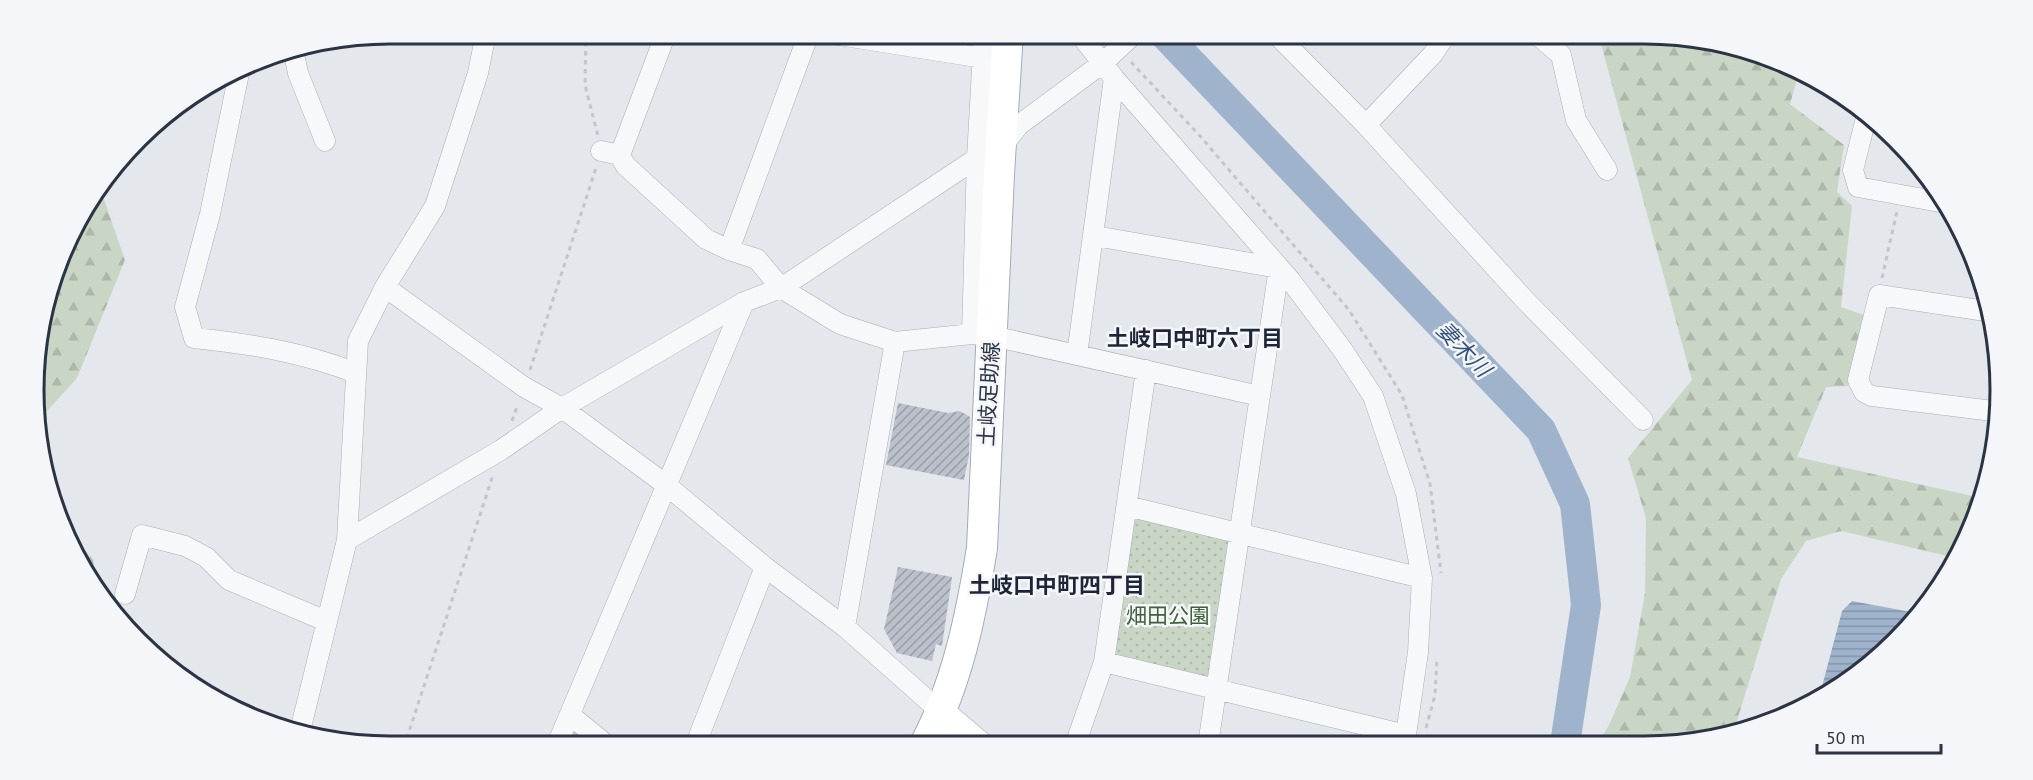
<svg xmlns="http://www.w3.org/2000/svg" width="2033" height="780" viewBox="0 0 2033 780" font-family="'PT Sans','Noto Sans JP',sans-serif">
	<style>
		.forest { fill: url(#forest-firs) }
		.park { fill: url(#park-dots) }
		.water { fill: url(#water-rules) }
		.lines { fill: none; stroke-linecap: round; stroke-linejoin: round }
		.river { stroke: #9fb4cc; stroke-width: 30 }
		.building { fill: url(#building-hatch) }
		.street-casing { stroke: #a9aeb7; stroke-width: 21 }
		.secondary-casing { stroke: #a9aeb7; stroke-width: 28 }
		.primary-casing { stroke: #a3abb8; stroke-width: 32 }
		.path { stroke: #c2c5cb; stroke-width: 3; stroke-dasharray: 4.5 4.5; stroke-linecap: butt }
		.street { stroke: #f7f8fa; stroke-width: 20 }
		.secondary { stroke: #fff; stroke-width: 27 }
		.primary { stroke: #fff; stroke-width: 30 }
		.labels { text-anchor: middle; stroke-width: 5; stroke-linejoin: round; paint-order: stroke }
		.street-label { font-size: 21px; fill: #2b3445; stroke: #f4f6f9 }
		.park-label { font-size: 21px; fill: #3f6138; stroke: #f4f6f9 }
		.neighbourhood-label { font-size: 22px; font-weight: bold; fill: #1d2536; stroke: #f4f6f9 }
		.water-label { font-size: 22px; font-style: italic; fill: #34527a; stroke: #f4f6f9 }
		.rim { fill: none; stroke: #2b3445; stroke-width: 3 }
	</style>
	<defs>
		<pattern id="forest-firs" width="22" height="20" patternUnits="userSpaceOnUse" patternTransform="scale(1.5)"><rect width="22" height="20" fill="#c9d6c5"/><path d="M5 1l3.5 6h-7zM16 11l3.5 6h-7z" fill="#adb8ab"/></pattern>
		<pattern id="park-dots" width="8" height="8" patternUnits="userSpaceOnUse" patternTransform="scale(1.5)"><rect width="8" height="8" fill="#c9d6c5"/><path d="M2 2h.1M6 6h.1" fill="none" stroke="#adb8ab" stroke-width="1.8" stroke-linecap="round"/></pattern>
		<pattern id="water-rules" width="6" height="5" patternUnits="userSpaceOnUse" patternTransform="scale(1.5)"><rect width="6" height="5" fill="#9fb4cc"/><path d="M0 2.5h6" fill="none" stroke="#8293a7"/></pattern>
		<pattern id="building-hatch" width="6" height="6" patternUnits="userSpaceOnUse" patternTransform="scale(1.5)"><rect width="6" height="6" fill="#bbc0ca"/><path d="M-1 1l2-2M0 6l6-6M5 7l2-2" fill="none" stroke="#989da6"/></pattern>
	</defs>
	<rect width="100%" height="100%" fill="#e4e7ec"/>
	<!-- forest -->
	<path class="forest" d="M1598,33H1643L1736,45L1798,76L1790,104L1844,145L1837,192L1852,206L1841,307L1864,315L1848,386L1826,387L1797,457L1981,498L1956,558L1841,531L1806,541L1781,579L1734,730L1690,744H1598L1609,725L1630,677L1645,593L1646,518L1628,458L1692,380Z
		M100,188L125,260L77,378L39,420L36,343L81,212Z
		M71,536L94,560L91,584Z"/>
	<!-- park -->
	<path class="park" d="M1140,516L1226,536L1229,542L1209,679L1116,660L1113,651L1134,520Z
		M570,725L602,746L561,747Z"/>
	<!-- water -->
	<path class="water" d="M1852,601L1916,613L1879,658L1819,698L1842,611Z"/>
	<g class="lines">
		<!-- river -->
		<path class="river" d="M1163,33L1541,430L1575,504L1586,605L1565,744"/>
	</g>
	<!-- building -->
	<path class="building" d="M898,403L948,413L960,411L970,417L969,455L964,480L886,465Z
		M898,567L952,577L942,646L936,644L932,661L897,653L884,629Z"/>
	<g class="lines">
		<defs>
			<path id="street" d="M666,33L620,155L625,165L706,239L729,250L757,259L781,288L840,324L895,342L972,334L992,336L1260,396
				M826,33L983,58
				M1079,33L1114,78L1291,281L1342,349L1373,396L1406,494L1422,578L1418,652L1406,735L1409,745
				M1275,33L1366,125L1524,299L1643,420
				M1535,33L1561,55L1576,120L1607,170
				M293,49L298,73L325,141
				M239,73L210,214L185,307L194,338C251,344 302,352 356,373
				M1867,114L1853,170L1858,187L1945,203
				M1366,125L1433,54L1447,33
				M601,151L620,155
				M1095,236L1279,268L1208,745
				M729,250L809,33
				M385,287L524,387L562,408L665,484L765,567L845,627L942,713
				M1986,311L1879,295L1858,380L1864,392L1872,396L1993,411
				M972,334L977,158L984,33
				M1077,355L1114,78
				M1127,506L1422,578
				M347,540L501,450L562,408L744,302L781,288L977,158L1001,148L1019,125L1104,62L1135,33
				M125,594L142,535L185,546L206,557L229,580L326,621
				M845,627L895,342
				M1104,662L1406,735L1403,745
				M570,715L608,746
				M299,735L347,540L358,341L385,287L435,206L478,73L486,33
				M1075,745L1104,662L1146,370
				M695,746L765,567
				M556,747L744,302"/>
			<path id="secondary" d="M942,713L981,746"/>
			<path id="primary" d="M924,746C957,685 971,616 982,548L999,174L1008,33"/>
		</defs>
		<!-- street casing -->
		<use href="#street" class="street-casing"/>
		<!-- secondary casing -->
		<use href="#secondary" class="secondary-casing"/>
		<!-- primary casing -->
		<use href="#primary" class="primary-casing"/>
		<!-- path -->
		<path class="path" d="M586,33L585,85L598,136
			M1131,62L1200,136L1349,310L1402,395L1430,484L1441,573
			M1882,278L1897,211
			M530,370L596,168
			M512,421L518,404
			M1426,728L1435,695L1437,658
			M404,747L493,475"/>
		<!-- street -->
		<use href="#street" class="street"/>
		<!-- secondary -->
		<use href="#secondary" class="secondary"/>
		<!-- primary -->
		<use href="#primary" class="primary"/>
	</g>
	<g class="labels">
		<!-- street labels -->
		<g class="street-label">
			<text transform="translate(989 394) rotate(-87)" y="7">土岐足助線</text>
		</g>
		<!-- park labels -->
		<g class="park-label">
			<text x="1168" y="623">畑田公園</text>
		</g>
		<!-- neighbourhood labels -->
		<g class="neighbourhood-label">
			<text x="1195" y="346">土岐口中町六丁目</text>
			<text x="1057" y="593">土岐口中町四丁目</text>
		</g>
		<!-- water labels -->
		<g class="water-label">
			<text transform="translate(1464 349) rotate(46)" y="8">妻木川</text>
		</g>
	</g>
	<!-- crop -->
	<path d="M0 0H2033V780H0ZM390 44H1644A346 346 0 0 1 1990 390V390A346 346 0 0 1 1644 736H390A346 346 0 0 1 44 390V390A346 346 0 0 1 390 44Z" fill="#f4f6f9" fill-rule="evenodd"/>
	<path class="rim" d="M390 44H1644A346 346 0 0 1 1990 390V390A346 346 0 0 1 1644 736H390A346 346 0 0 1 44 390V390A346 346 0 0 1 390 44Z"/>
	<!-- scale -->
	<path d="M1817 744v9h124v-9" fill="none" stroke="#2b3445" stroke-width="3"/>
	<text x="1826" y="744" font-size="18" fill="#2b3445" stroke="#f4f6f9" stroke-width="4.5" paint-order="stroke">50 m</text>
</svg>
